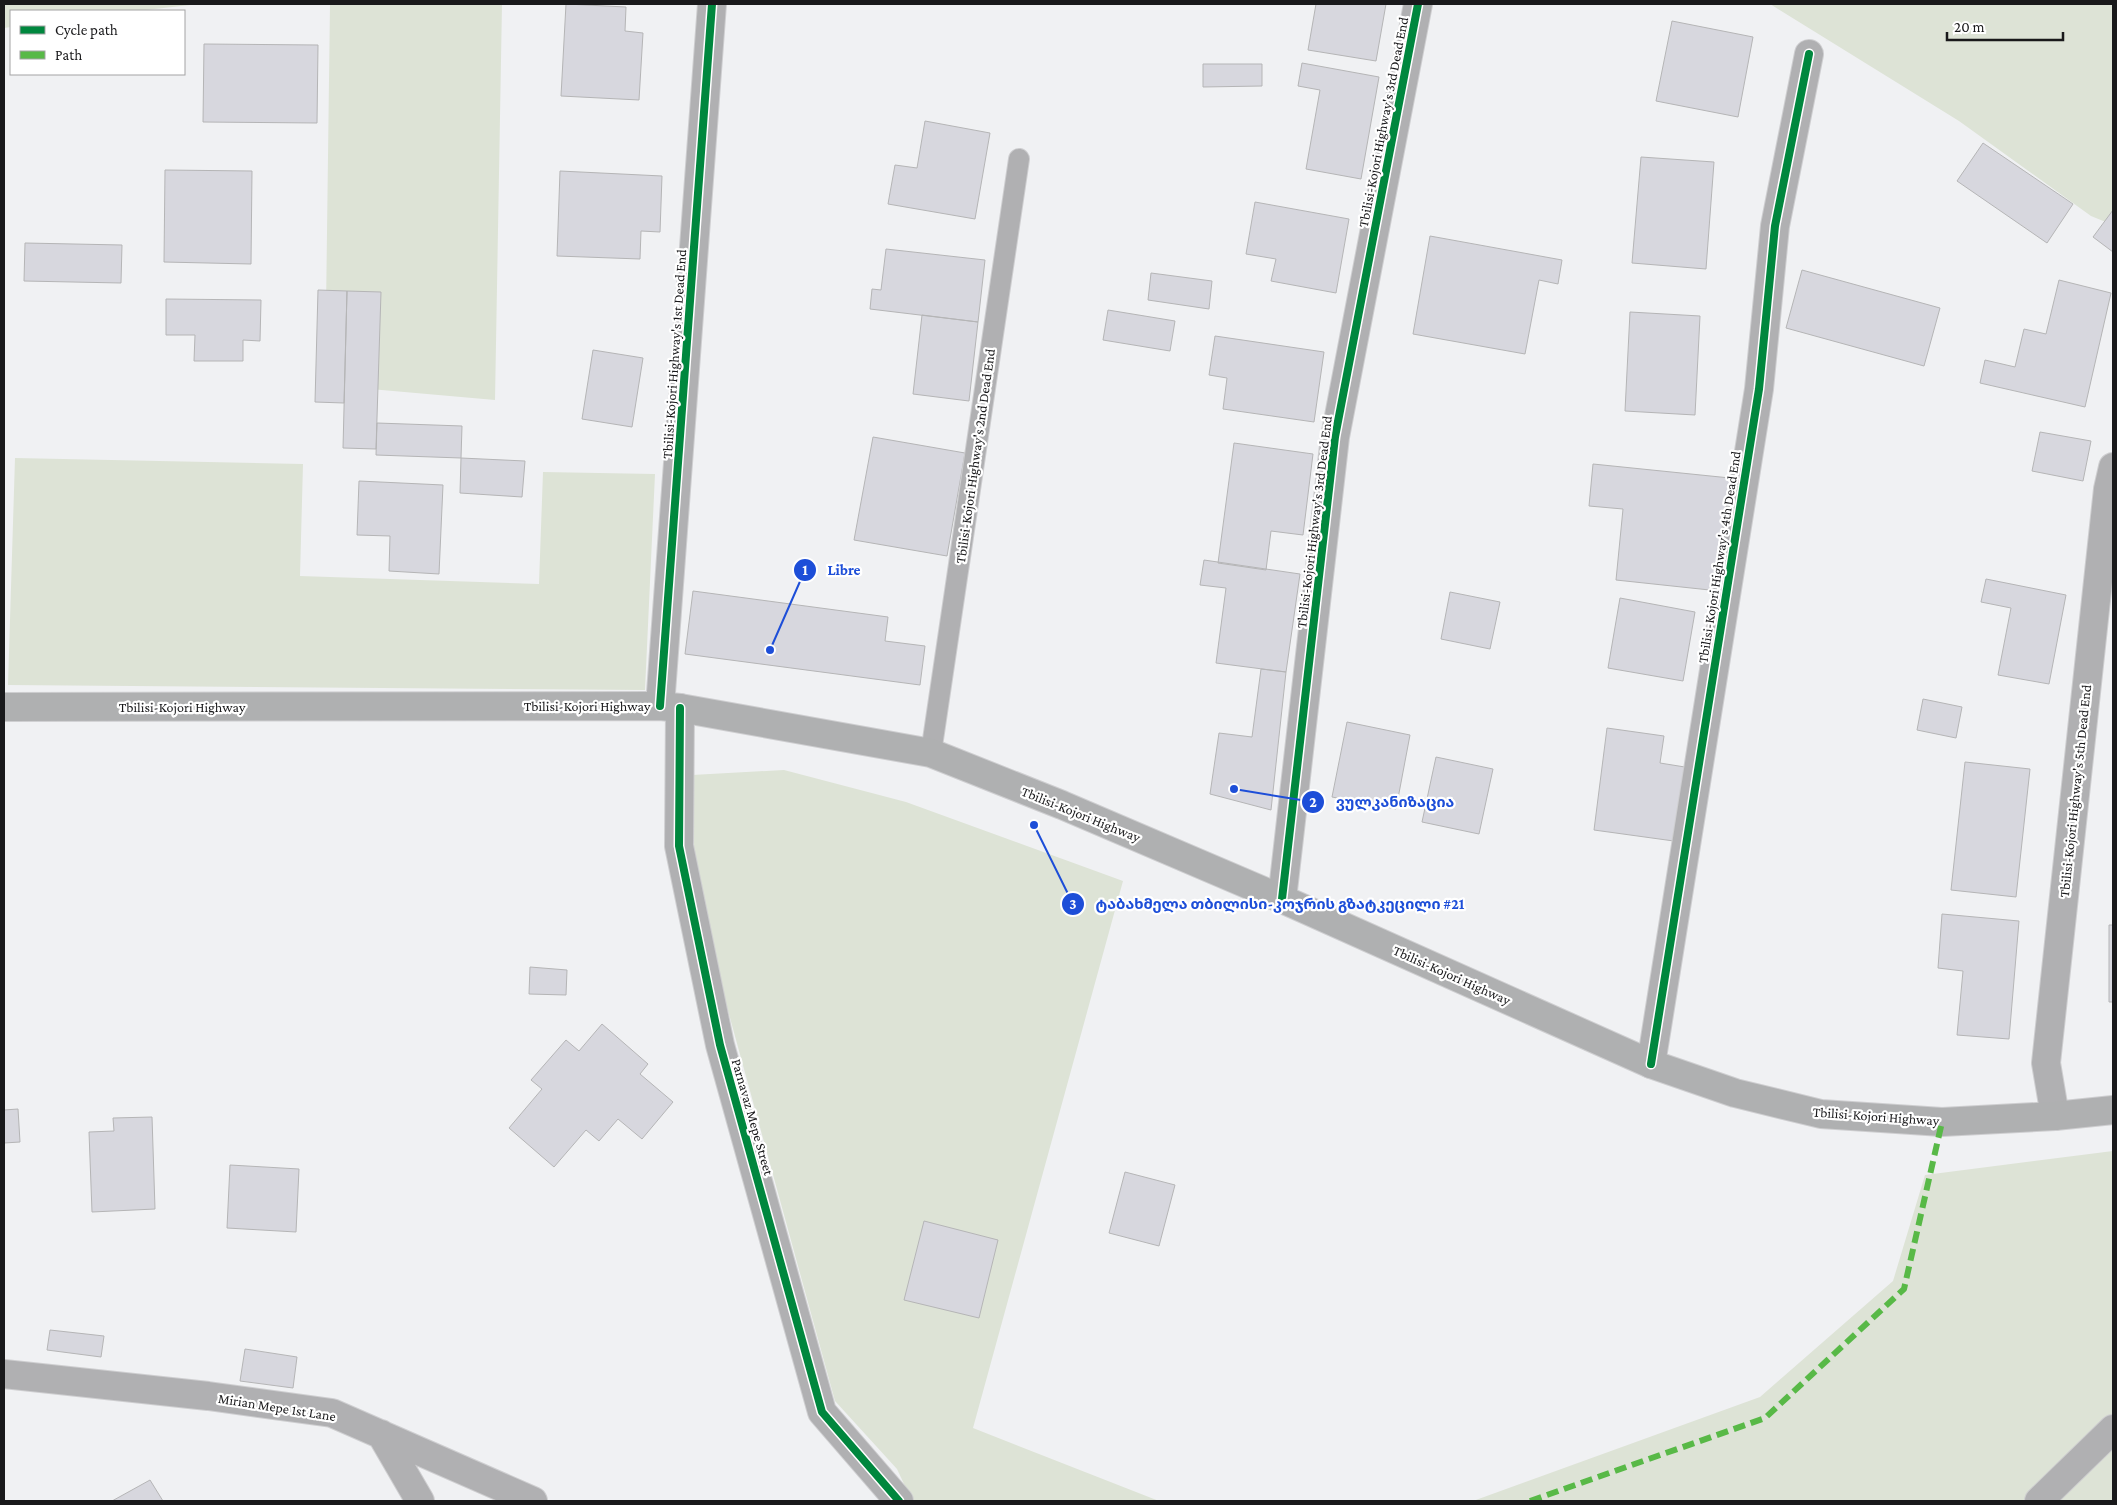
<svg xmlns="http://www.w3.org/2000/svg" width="2117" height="1505" viewBox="0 0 2117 1505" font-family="'Crimson Pro','Noto Sans Georgian',serif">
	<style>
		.green { fill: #dde3d6 }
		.building { fill: #d7d7de; stroke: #b5b5b6 }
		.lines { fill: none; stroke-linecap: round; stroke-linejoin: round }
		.service-casing { stroke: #ceced0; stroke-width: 22 }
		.minor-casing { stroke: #ceced0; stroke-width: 30 }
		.secondary-casing { stroke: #ceced0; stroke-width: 30 }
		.service { stroke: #b0b0b2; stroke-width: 20 }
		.minor { stroke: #b0b0b2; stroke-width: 28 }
		.secondary { stroke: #afb0b1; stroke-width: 28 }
		.quiet { stroke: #58b947; stroke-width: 6; stroke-dasharray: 12 6; stroke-linecap: butt }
		.cycleway-casing { stroke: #fff; stroke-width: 11 }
		.cycleway { stroke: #00873e; stroke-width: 8 }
		.labels { text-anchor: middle; stroke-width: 4.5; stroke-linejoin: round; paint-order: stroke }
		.street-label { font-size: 14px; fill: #19191b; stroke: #fff }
		.leader { fill: none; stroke: #1d4ed8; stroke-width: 2 }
		.callout-dot { fill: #1d4ed8; stroke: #fff; stroke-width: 2 }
		.mark-label { font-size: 15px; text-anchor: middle; font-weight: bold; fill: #fff }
		.callout-label { font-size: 15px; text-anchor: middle; font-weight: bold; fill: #1d4ed8; stroke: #fff; stroke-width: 4.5; stroke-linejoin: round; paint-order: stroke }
	</style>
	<rect width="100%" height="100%" fill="#f0f1f3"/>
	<!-- green -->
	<path class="green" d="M4,4H199L137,11H11V27L4,28Z
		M330,4H502L495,400L325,385Z
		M1770,4H2113V225L2091,216L1959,121Z
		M15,458L303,464L300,576L539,584L543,472L655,474L645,690L8,685Z
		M784,770L906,802L1123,881L973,1428L1159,1501H912L897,1469L835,1401L684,850L692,775Z
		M2113,1151V1501H1473L1760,1397L1893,1281L1925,1175Z"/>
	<!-- building -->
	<path class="building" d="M566,4L626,7L625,31L643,33L639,100L561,96Z
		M1316,4H1386L1376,61L1308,50Z
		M1672,21L1753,37L1738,117L1656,101Z
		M204,44L318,45L317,123L203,122Z
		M1302,63L1379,77L1361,179L1306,169L1320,90L1298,86Z
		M1203,64H1262V86L1203,87Z
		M925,121L990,133L975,219L888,204L895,165L917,168Z
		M1983,143L2073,204L2047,243L1957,181Z
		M1641,157L1714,162L1706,269L1632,263Z
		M165,170L252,171L251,264L164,262Z
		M560,171L662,176L660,232L641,231L640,259L557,256Z
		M1255,202L1349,219L1336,293L1271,281L1276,259L1246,254Z
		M2113,210V252L2093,237Z
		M1430,236L1562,260L1558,284L1539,280L1525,354L1413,334Z
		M25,243L122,245L121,283L24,281Z
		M886,249L985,260L978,322L870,309L872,289L881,290Z
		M1802,270L1940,308L1924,366L1786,328Z
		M1151,273L1212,281L1209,309L1148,300Z
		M2059,280L2111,293L2085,407L1980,383L1985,360L2015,367L2024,329L2046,334Z
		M318,290L347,291L344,403L315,402Z
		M347,291L381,292L376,449L343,448Z
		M166,299L261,300L260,341L243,340V361H194L195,335H166Z
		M1108,310L1175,321L1170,351L1103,340Z
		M1630,312L1700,316L1695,415L1625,411Z
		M922,315L978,322L969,401L913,394Z
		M1215,336L1324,352L1314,422L1223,409L1227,378L1209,375Z
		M593,350L643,358L632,427L582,419Z
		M377,423L462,426L461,458L376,455Z
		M2040,432L2091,441L2083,481L2032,471Z
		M873,437L965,453L947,556L854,540Z
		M1234,443L1313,454L1303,535L1271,531L1266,570L1218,563Z
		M461,458L525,461L522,497L460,493Z
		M1593,464L1730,478L1719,591L1616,580L1623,509L1589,506Z
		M359,481L443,485L439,574L389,571L390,536L357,535Z
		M1204,560L1300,574L1286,672L1216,663L1226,588L1200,585Z
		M1986,579L2066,595L2049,684L1998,675L2011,608L1981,602Z
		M693,591L888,617L885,641L925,646L920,685L685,654Z
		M1450,592L1500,602L1490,649L1441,639Z
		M1620,598L1695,612L1683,681L1608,668Z
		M1261,669L1286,672L1271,810L1210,794L1219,733L1252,737Z
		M1923,699L1962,707L1956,738L1917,730Z
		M1347,722L1410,735L1396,809L1332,797Z
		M1607,728L1664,736L1660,763L1691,768L1681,842L1594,830Z
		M1436,757L1493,769L1479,834L1422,822Z
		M1965,762L2030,769L2016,897L1951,890Z
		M1942,914L2019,921L2009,1039L1957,1035L1963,971L1938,968Z
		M2109,925H2113V1002H2109Z
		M530,967L567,970L566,995L529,994Z
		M602,1024L648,1064L640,1074L673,1102L642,1139L618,1119L599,1141L586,1130L554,1167L509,1128L542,1089L531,1080L566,1040L579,1051Z
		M18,1109L20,1142L4,1143V1110Z
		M152,1117L155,1209L92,1212L89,1132L114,1131L113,1118Z
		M230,1165L299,1169L296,1232L227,1228Z
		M1125,1172L1175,1185L1159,1246L1109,1233Z
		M924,1221L998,1240L979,1318L904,1300Z
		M50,1330L104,1336L101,1357L47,1350Z
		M245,1349L297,1357L293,1388L240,1381Z
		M150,1480L163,1501H112Z"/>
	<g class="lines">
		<defs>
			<path id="service" d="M931,753L1019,159"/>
			<path id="minor" d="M660,706L712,4
				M680,708L679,846L720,1045L822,1412L899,1501
				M1282,899L1335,437L1418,4
				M1651,1064L1759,389L1775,226L1809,54
				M2055,1116L2046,1063L2108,489L2113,467
				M4,1374L208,1396L332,1413L533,1501
				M381,1434L420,1501
				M2039,1501L2113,1429"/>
			<path id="secondary" d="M4,707L660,706L680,708L931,753L1062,805L1282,899L1651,1064L1735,1093L1821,1114L1942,1122L2055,1116L2113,1110"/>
		</defs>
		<!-- service casing -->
		<use href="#service" class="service-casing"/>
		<!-- minor casing -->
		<use href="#minor" class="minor-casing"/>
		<!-- secondary casing -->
		<use href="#secondary" class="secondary-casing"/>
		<!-- service -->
		<use href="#service" class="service"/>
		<!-- minor -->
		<use href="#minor" class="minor"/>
		<!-- secondary -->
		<use href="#secondary" class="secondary"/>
		<!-- quiet -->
		<path class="quiet" d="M1530,1501L1765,1418L1904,1289L1942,1122"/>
		<defs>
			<path id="cycleway" d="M660,706L712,4
				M680,708L679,846L720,1045L822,1412L899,1501
				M1282,899L1335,437L1418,4
				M1651,1064L1759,389L1775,226L1809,54"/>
		</defs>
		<!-- cycleway casing -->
		<use href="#cycleway" class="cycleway-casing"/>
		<!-- cycleway -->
		<use href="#cycleway" class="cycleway"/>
	</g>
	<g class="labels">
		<!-- street labels -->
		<g class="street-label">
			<text transform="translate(1383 122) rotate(-79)" y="5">Tbilisi-Kojori Highway's 3rd Dead End</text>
			<text transform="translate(674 354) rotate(-86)" y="5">Tbilisi-Kojori Highway's 1st Dead End</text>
			<text transform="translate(975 456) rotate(-82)" y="5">Tbilisi-Kojori Highway's 2nd Dead End</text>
			<text transform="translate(1314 522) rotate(-83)" y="5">Tbilisi-Kojori Highway's 3rd Dead End</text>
			<text transform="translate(1719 557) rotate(-81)" y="5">Tbilisi-Kojori Highway's 4th Dead End</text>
			<text x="587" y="711">Tbilisi-Kojori Highway</text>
			<text x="182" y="712">Tbilisi-Kojori Highway</text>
			<text transform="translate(2075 791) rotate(-84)" y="5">Tbilisi-Kojori Highway's 5th Dead End</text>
			<text transform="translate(1081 814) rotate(22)" y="5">Tbilisi-Kojori Highway</text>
			<text transform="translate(1452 975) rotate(24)" y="5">Tbilisi-Kojori Highway</text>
			<text transform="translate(1876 1116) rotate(4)" y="5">Tbilisi-Kojori Highway</text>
			<text transform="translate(753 1117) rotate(74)" y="5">Parnavaz Mepe Street</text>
			<text transform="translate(277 1407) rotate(9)" y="5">Mirian Mepe 1st Lane</text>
		</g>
	</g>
	<!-- callouts -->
	<path class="leader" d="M770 650L805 570M1234 789L1313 802M1034 825L1073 904"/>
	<g class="callout-dot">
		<circle cx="770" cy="650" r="5"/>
		<circle cx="1234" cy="789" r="5"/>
		<circle cx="1034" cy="825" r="5"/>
		<circle cx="805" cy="570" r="12"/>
		<circle cx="1313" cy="802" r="12"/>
		<circle cx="1073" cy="904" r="12"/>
	</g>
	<g class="mark-label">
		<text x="805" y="575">1</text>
		<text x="1313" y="807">2</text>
		<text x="1073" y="909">3</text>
	</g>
	<g class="callout-label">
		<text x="844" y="575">Libre</text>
		<text x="1395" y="807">ვულკანიზაცია</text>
		<text x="1280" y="909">ტაბახმელა თბილისი-კოჯრის გზატკეცილი #21</text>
	</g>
	<!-- border -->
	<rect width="2117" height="1505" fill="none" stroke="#19191b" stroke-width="10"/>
	<!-- legend -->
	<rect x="10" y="10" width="175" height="65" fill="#ffffff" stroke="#a3a3a4"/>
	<rect x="20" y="26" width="25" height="8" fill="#00873e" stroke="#a3a3a4"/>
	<text x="55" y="35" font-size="15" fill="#19191b">Cycle path</text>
	<rect x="20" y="51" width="25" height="8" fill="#58b947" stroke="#a3a3a4"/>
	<text x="55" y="60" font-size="15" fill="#19191b">Path</text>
	<!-- scale -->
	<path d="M1947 32v8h116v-8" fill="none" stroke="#19191b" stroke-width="2.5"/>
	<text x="1954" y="32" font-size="15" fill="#19191b" stroke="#ffffff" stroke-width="4" paint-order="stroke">20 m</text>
</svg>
